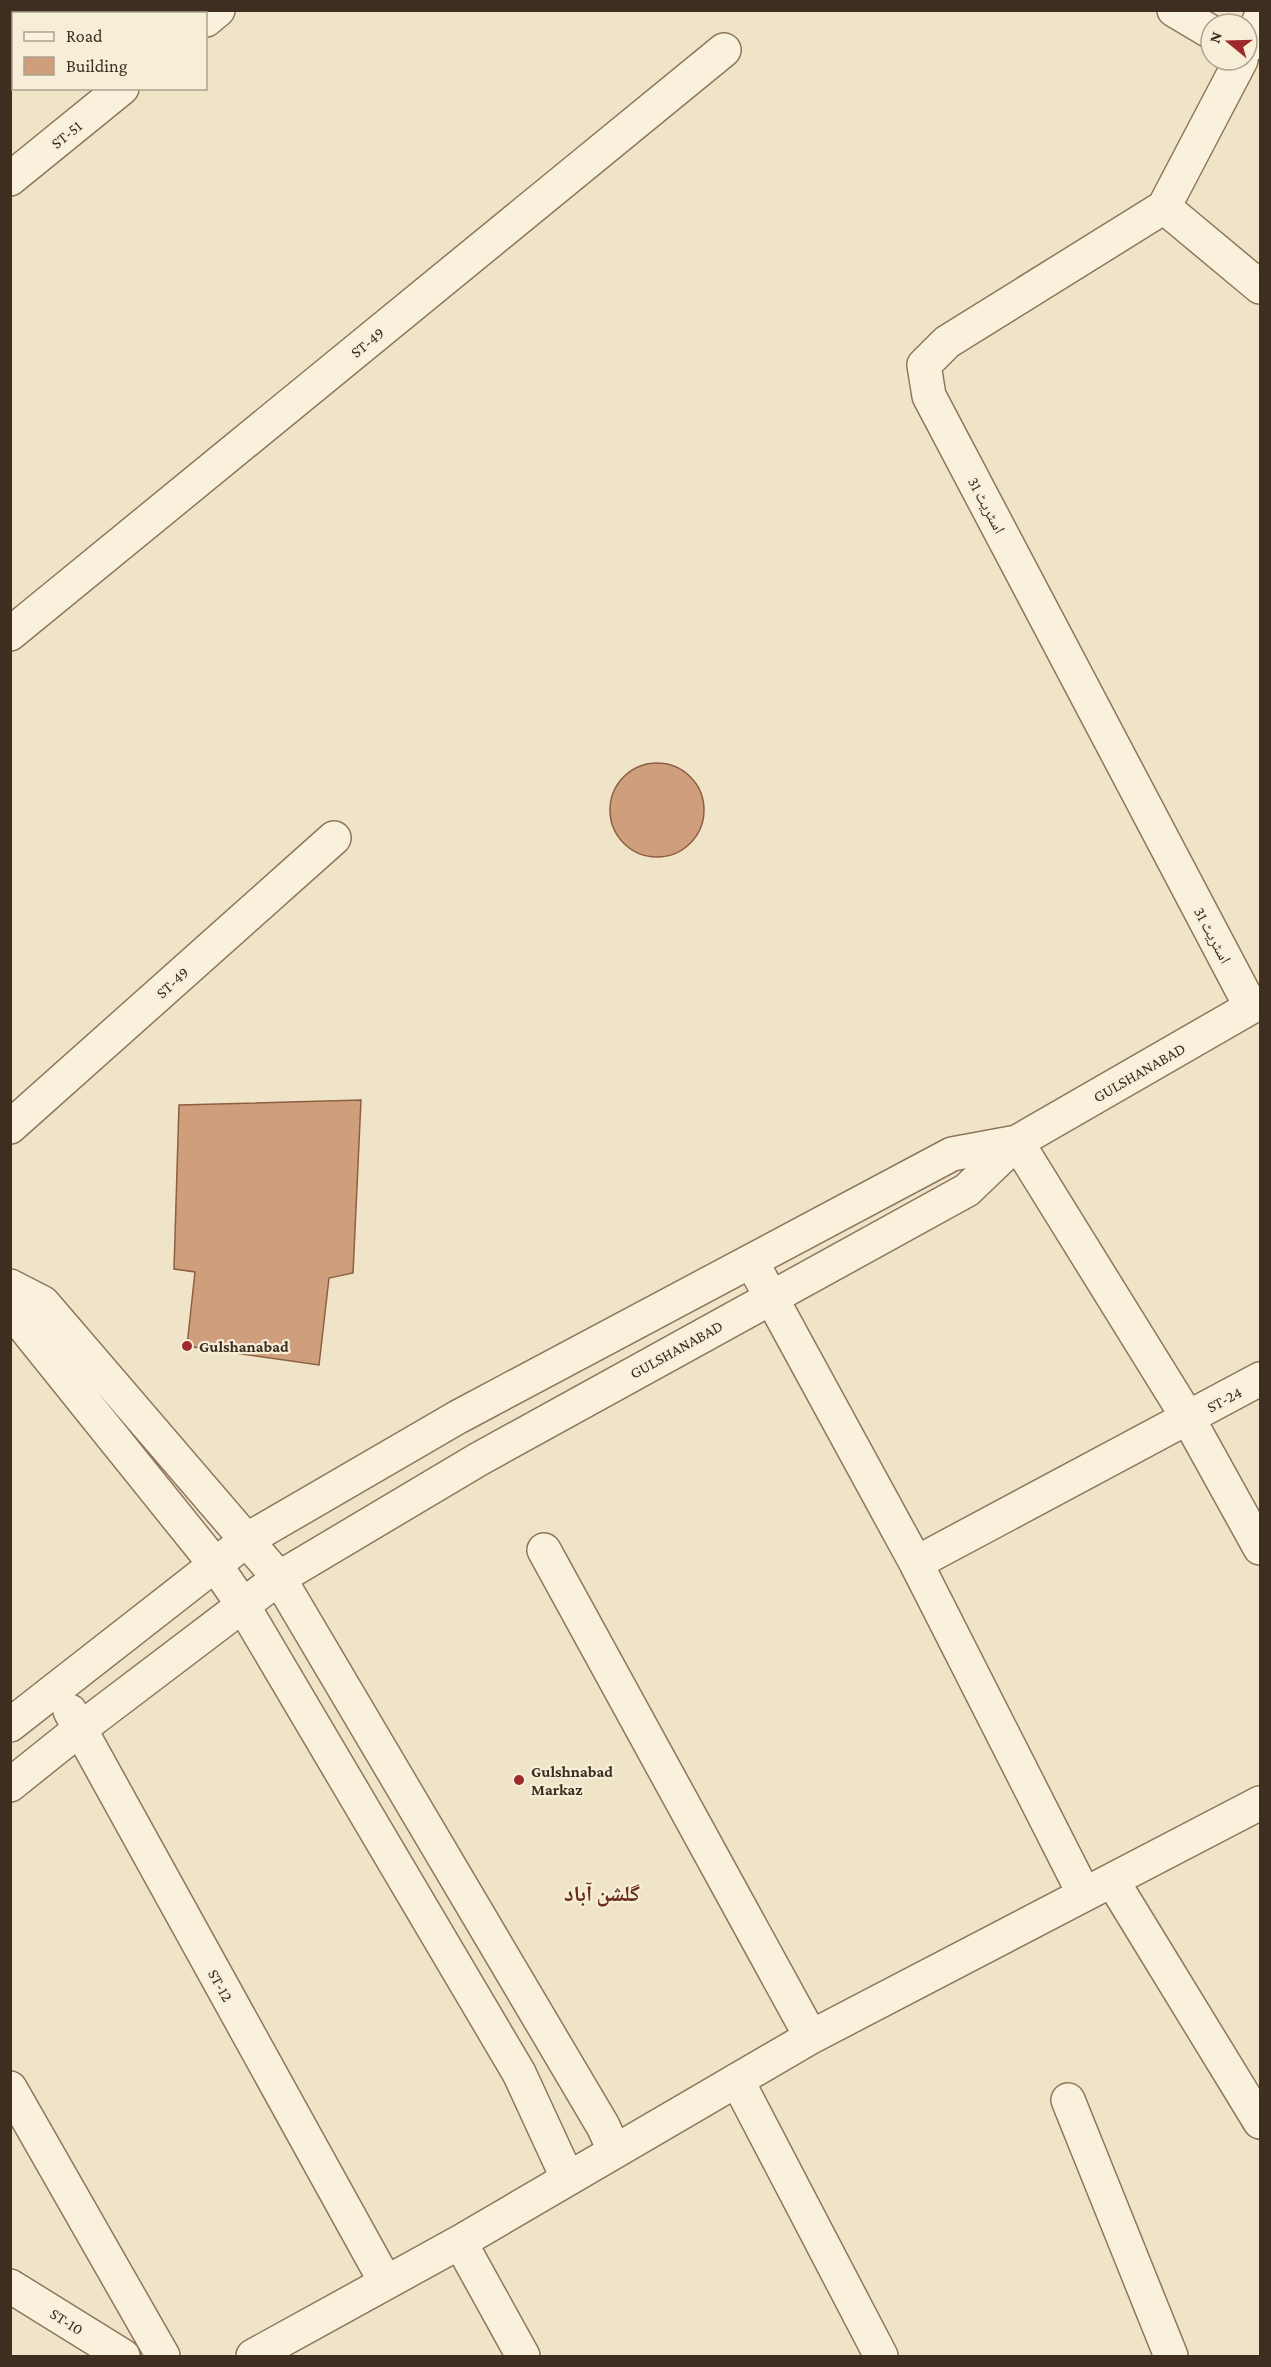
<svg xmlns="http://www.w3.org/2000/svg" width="1271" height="2367" viewBox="0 0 1271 2367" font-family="'Crimson Pro','Noto Naskh Arabic',serif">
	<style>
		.building { fill: #cf9f7d; stroke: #8d5f41; stroke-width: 1.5 }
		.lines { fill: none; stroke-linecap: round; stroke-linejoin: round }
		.minor-casing { stroke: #8d765c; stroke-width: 36 }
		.minor { stroke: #faf1dc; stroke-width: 33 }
		.poi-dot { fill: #9e2a2b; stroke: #f7eed8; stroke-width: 2 }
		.labels { text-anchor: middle; stroke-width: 4.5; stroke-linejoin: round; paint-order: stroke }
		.street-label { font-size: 16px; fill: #3d2e20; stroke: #f7eed8 }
		.poi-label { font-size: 16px; font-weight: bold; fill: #3d2e20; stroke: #f7eed8; text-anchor: start }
		.district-label { font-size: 22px; font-weight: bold; fill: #6b2e1e; stroke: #f7eed8 }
	</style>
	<rect width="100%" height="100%" fill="#f0e4c8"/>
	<!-- building -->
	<path class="building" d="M610 810a47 47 0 1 1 94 0a47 47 0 1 1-94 0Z
		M361,1100L353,1273L329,1278L319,1365L187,1346L195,1272L174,1269L179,1105Z"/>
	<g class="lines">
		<defs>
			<path id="minor" d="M1174,10L1211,32
				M206,20L218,10
				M1247,47L1260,19
				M10,179L122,88
				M1164,207L947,342L924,365L929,396L1251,1007
				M1164,207L1241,60
				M1164,207L1260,287
				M10,634L724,50
				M10,1127L334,838
				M1017,1142L1188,1418L1260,1548
				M760,1277L916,1563L1084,1894
				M10,1286L43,1303L279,1578L603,2126L614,2150
				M10,1290L21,1323L214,1563L242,1604L519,2073L567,2177
				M544,1550L811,2037
				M916,1563L1260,1379
				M70,1711L385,2281
				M10,1725L248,1539L458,1417L952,1154L1017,1142
				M10,1785L80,1729L279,1578L479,1459L967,1190L1017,1142L1260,1002
				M1112,1880L1260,2122
				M737,2080L881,2356
				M10,2088L163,2356
				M1068,2100L1171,2356
				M460,2242L523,2356
				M10,2286L123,2356
				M253,2356L460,2242L811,2037L1260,1803"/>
		</defs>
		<!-- minor casing -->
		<use href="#minor" class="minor-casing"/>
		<!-- minor -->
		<use href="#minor" class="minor"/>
	</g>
	<!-- markers -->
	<g class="poi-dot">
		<circle cx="187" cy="1346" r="6"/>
		<circle cx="519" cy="1780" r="6"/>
	</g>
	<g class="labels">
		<!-- street labels -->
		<g class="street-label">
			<text transform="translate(66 134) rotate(-39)" y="6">ST-51</text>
			<text transform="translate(367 342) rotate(-39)" y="6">ST-49</text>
			<text transform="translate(987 505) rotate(62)" y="6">اسٹریٹ 31</text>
			<text transform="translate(1213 935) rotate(62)" y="6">اسٹریٹ 31</text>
			<text transform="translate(172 982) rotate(-42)" y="6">ST-49</text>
			<text transform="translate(1139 1072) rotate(-30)" y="6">GULSHANABAD</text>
			<text transform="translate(676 1349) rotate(-29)" y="6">GULSHANABAD</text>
			<text transform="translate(1224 1399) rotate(-28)" y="6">ST-24</text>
			<text transform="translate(221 1985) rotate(61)" y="6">ST-12</text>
			<text transform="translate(67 2321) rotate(32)" y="6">ST-10</text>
		</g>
		<!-- poi labels -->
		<g class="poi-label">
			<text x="199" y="1352">Gulshanabad</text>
			<text x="531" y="1777">Gulshnabad<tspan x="531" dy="18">Markaz</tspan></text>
		</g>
		<!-- district labels -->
		<g class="district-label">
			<text x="602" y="1901">گلشن آباد</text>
		</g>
	</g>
	<!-- border -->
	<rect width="1271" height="2367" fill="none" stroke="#3d2e20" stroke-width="24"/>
	<!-- legend -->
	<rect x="12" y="12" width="195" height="78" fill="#f7eed8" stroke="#ada18e" stroke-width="1.5"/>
	<rect x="24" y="32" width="30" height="9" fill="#faf1dc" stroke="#ada18e" stroke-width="1.5"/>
	<text x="66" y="42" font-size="18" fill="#3d2e20">Road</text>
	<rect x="24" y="57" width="30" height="18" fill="#cf9f7d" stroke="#ada18e" stroke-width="1.5"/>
	<text x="66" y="72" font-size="18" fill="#3d2e20">Building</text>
	<!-- north arrow -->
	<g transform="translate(1229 42) rotate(289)"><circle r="28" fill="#f7eed8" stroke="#ada18e" stroke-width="1.5"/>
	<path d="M0-4.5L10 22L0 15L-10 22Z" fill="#9e2a2b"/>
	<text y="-9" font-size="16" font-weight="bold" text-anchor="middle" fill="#3d2e20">N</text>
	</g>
</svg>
